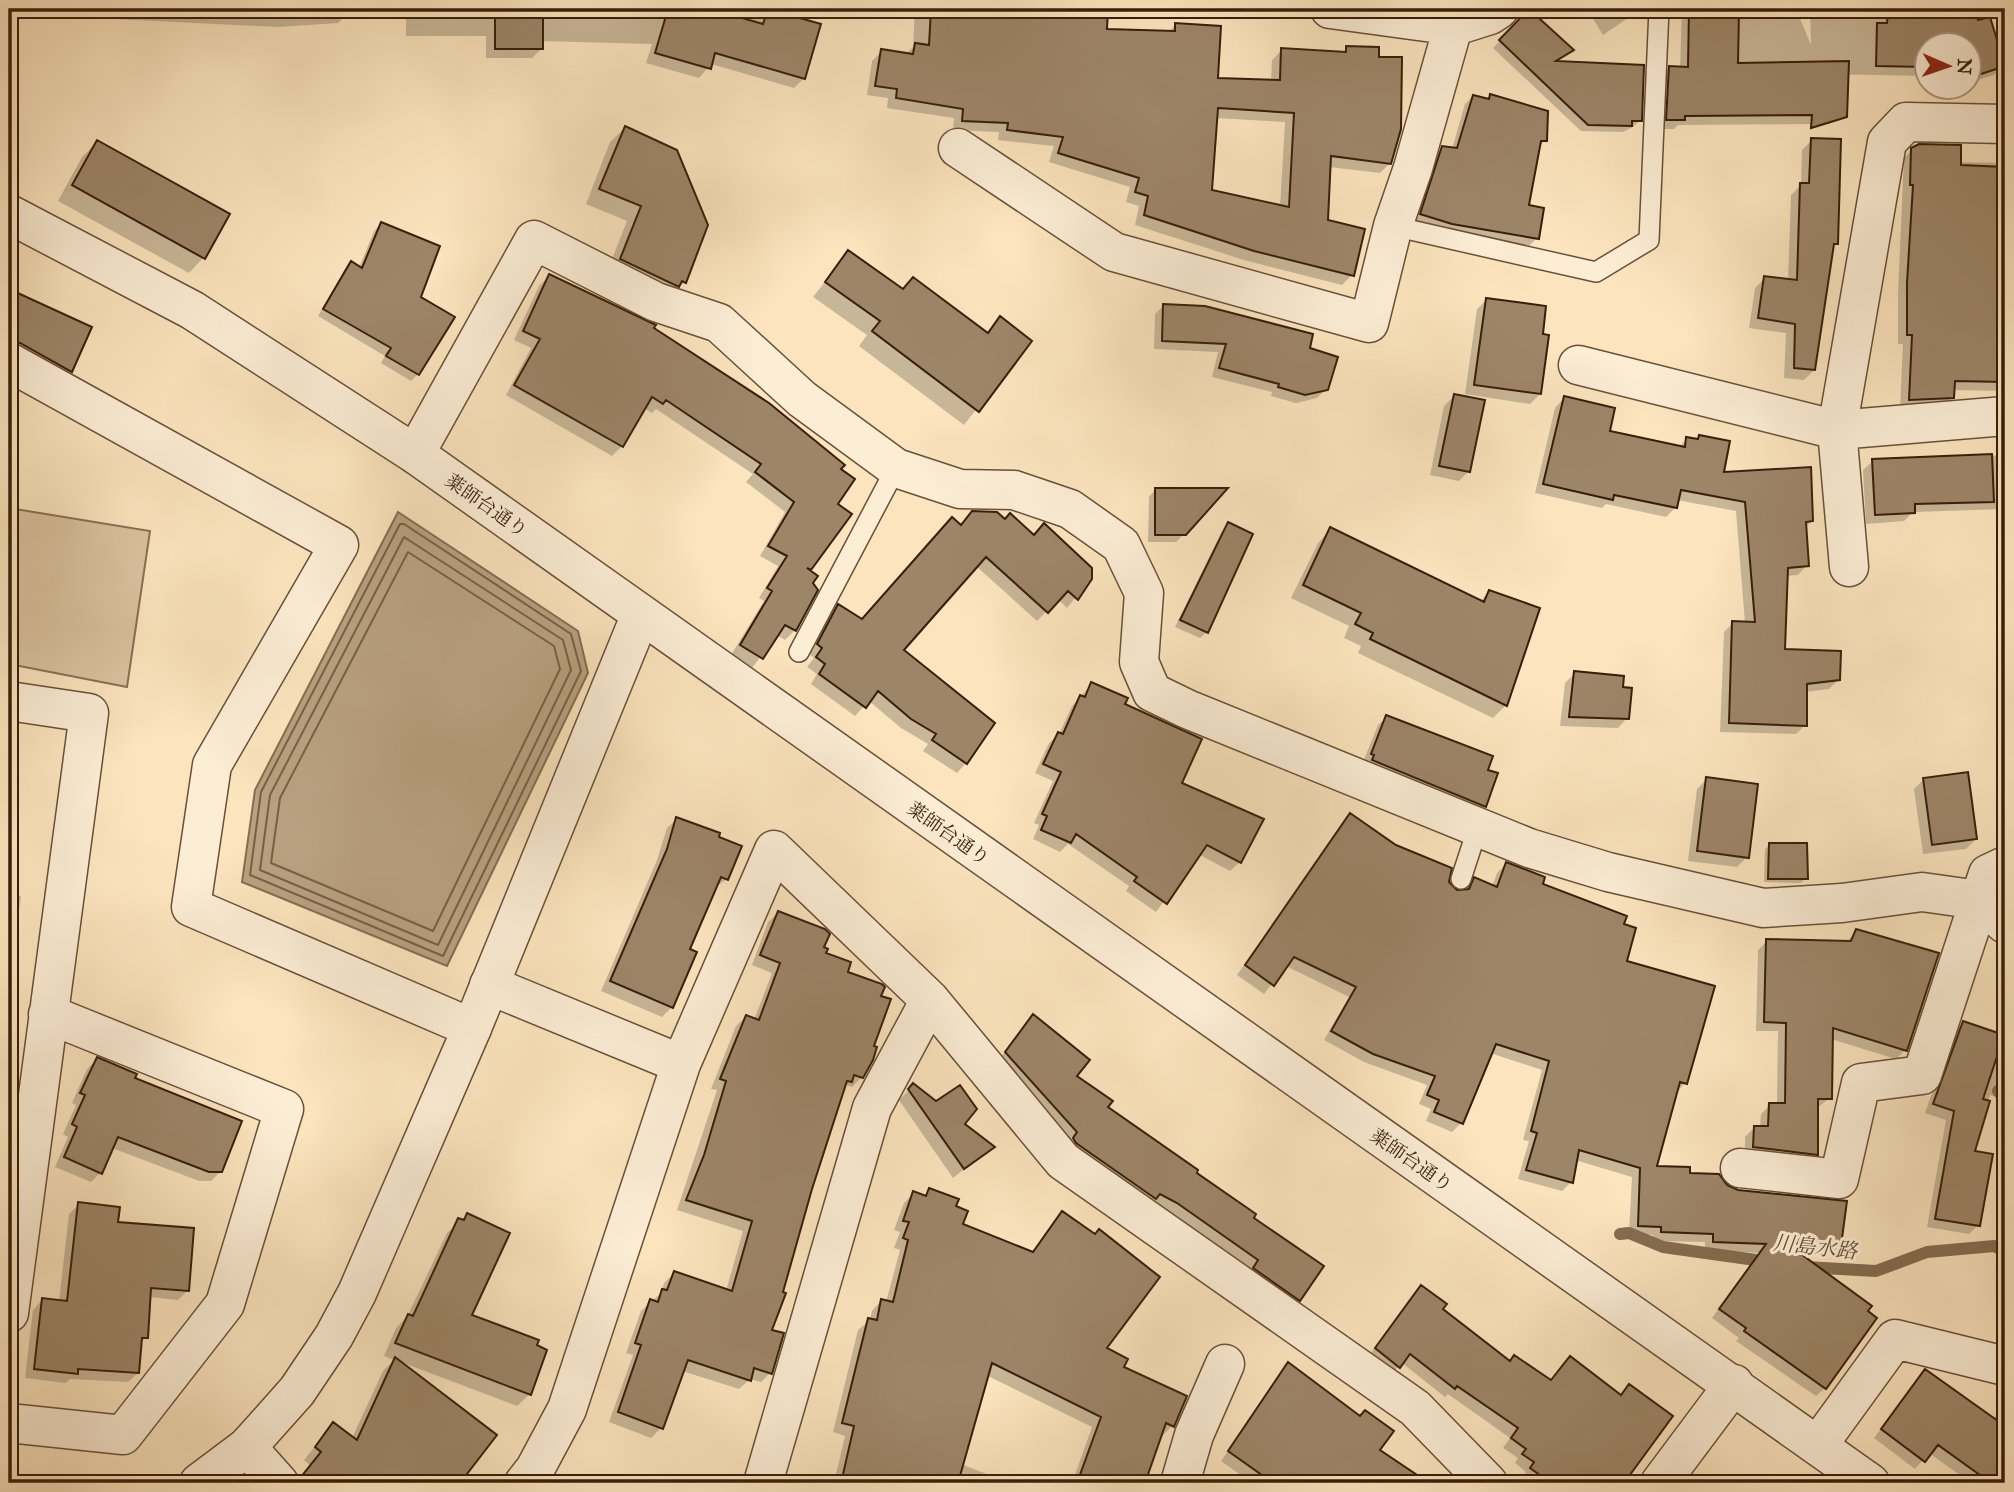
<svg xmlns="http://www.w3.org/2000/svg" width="2014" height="1492" viewBox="0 0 2014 1492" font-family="'IM FELL Great Primer','Noto Serif JP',serif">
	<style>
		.green { fill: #dac29f; stroke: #897054; stroke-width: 2 }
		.water { fill: #b9a181; stroke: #856d51; stroke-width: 2 }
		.shadow { fill: #0003; fill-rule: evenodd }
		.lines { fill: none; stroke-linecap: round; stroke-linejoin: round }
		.shore { stroke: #786046; stroke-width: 2 }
		.stream { stroke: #856d51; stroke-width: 12 }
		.building { fill: #9d8568; stroke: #381e0a; stroke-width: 2; fill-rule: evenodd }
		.service-casing { stroke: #695037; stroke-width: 22 }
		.minor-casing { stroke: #695037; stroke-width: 41 }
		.tertiary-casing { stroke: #695037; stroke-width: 41 }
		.service { stroke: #fcedd5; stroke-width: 19 }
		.minor { stroke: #fcedd5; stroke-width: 38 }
		.tertiary { stroke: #fcedd5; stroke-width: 38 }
		.labels { text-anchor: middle; stroke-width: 6; stroke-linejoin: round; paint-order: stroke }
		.street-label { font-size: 19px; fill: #381e0a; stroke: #fcedd5 }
		.water-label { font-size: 21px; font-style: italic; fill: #654c34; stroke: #fcedd5 }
	</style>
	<rect width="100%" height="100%" fill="#fbe4be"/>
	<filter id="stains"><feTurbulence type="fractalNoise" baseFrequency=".00286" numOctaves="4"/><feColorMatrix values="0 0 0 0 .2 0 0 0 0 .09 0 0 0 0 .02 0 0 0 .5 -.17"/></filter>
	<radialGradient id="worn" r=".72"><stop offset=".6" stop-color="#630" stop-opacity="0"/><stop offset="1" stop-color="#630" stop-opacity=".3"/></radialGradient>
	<!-- green -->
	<path class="green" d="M9,508L150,531L127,687L9,664Z"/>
	<!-- water -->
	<path class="water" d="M398,512L578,631L588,673L447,966L242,882L255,790Z"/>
	<!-- shadow -->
	<path class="shadow" d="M74,9H783L804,78L794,88L711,64L699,78L646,63L652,44L541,41L542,48L532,58H486V36H406V17H344L338,23L278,27L74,17Z
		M915,9H996V17L1105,30L1168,33L1175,25L1216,80L1271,82L1272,60L1282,50L1341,54L1347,48L1390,163L1380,173L1329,167L1326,221L1352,275L1342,285L1244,260L1135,225L1139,206L1126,202L1130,187L1049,162L1054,146L998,140L999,132L953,130L954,118L887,108L888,98L867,95L872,61L882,51L905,55L913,47ZM1216,118L1285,122L1280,207L1210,192Z
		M1587,9H1641L1603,35Z
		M1682,9H1796L1811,45L1810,9H1972L1977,23L2004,65L1994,75L1968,83V46H1926V76L1822,74L1838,115L1829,124L1678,125L1674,129H1658L1660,77L1669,68H1680Z
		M1530,10L1572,50L1555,62L1640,120L1633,127L1623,132L1581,131L1493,48Z
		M1473,96L1486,100L1491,96L1545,140L1538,148L1527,206L1537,238L1529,246L1443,231L1413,222L1435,156L1443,148L1452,149L1465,104Z
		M625,128L684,282L669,297L606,274L627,221L586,204L610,142Z
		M1812,140L1836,243L1831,248L1814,370L1804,380L1784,378L1786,333L1749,328L1755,288L1765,278L1788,281L1791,195L1801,185L1802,150Z
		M97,142L227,215L203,258L189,273L58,201L82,157Z
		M1914,148L1959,162L2005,163V391L1952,390V398L1942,407L1900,409L1903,344H1898V294L1904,158Z
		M381,224L419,297L418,374L411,381L381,363L385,356L318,316L345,270L352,263L359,268L374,231Z
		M848,253L902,290L913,279L986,333L1000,319L1030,341L964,425L859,346L867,335L813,297Z
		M549,276L652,329L838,470L836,504L808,571L816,590L795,630L785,640L777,635L752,668L731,655L764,601L759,598L778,566L760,556L785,512L746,482L753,474L656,409L652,413L644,408L622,446L612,456L506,395L531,348L514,340L539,286Z
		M9,291L89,328L70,371L57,383L9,356Z
		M1487,299L1540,394L1530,404L1465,394L1477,309Z
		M1164,305L1308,350L1326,389L1317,398L1296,403L1271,396L1272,392L1212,377L1218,352L1154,349L1155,314Z
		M1454,396L1469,471L1459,481L1430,475L1444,406Z
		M1564,398L1608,432L1679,447L1687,439L1696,441L1700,437L1722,474L1812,521L1804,528L1807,565L1798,575L1786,576L1783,651L1839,679L1829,689L1805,692V725L1796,734L1720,732L1724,632L1733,623H1745L1736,511L1677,500L1676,507L1666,517L1606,504L1602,508L1535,493L1555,408Z
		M2005,455V509L1913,512L1904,521L1866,524L1863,470L1873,461Z
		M1156,489L1184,534L1176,542H1148L1149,497Z
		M1005,521L1033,537L1091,579L1067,608L1058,599L1037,621L976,566L902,650L966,763L957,773L923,751L928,744L901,728L869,701L855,716L811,684L817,674L807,667L814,658L809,654L829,615L839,606L861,621L960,526Z
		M1229,525L1207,632L1200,638L1175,627L1222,531Z
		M1331,529L1479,602L1489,592L1506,705L1493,718L1358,653L1361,646L1344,638L1349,626L1291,598L1318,543Z
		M1575,673L1627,718L1618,728L1560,726L1565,683Z
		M1092,684L1123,705L1240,862L1230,871L1198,854L1156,912L1126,891L1129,886L1068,844L1060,852L1033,839L1039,825L1034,823L1053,781L1035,773L1049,743L1059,734L1072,706Z
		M1387,717L1486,771L1485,806L1476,815L1363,762L1378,725Z
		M1707,779L1747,857L1737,867L1688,861L1697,789Z
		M1924,779L1976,839L1966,849L1923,854L1914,789Z
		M1350,815L1447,883L1456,892L1465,891L1475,879L1492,887L1497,873L1506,864L1622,926L1625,962L1685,1083L1677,1092L1655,1168L1725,1187L1840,1245L1831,1254L1795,1252L1825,1388L1816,1396L1736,1341L1739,1338L1712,1318L1760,1253L1705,1250V1242L1652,1241L1653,1235L1629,1234L1632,1177L1575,1160L1571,1182L1562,1191L1518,1179L1529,1141L1523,1140L1542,1070L1490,1053L1461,1123L1452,1132L1426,1121L1431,1109L1419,1104L1427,1085L1364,1062L1324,1040L1349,997L1286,966L1264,994L1237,975Z
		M677,819L727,879L714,888L688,950L672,1007L662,1017L601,991L657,860L667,828Z
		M1770,845L1806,878L1801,883L1764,882L1765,849Z
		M9,896H21L9,980Z
		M778,913L846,973L862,1077L852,1087L846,1085L842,1089L811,1188L770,1331V1373L761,1382L750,1379L739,1389L682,1371L661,1428L651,1438L609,1422L633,1355L626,1353L641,1311L661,1293L664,1283L674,1273L726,1291L743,1231L677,1210L717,1090L711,1089L736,1026L746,1017L754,1020L772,973L752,965L768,922Z
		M1856,931L1905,1050L1896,1059L1831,1039L1830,1098L1817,1108L1816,1154L1807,1163L1745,1156V1137L1755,1127H1760L1761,1114L1770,1105H1777L1778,1031H1756L1758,950L1767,941L1846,943Z
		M1034,1016L1074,1076L1106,1108L1251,1218L1299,1300L1289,1309L1067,1152L996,1063Z
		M1963,1023L2005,1037L2003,1087L1994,1096L1990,1095L1971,1158L1978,1225L1969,1234L1927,1227L1946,1120L1925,1113L1954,1032Z
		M97,1059L221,1171L211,1181H199L112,1148L100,1173L91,1182L55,1167L68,1137L63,1134L76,1105L72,1103L87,1069Z
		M913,1086L992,1147L953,1178L899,1100Z
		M930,1190L954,1207L961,1225L1031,1253L1063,1213L1104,1349L1172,1426L1163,1435L1160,1434L1143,1483H1072L1092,1427L986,1375L961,1464L1010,1483H834L845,1436L833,1432L858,1330L870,1320L872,1311L881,1301L886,1302L900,1250L894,1248L900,1232L894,1230L904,1203L914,1193L923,1197Z
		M79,1204L116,1223L188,1290L178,1300L149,1297L146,1337L140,1343L138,1373L128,1382L70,1379L66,1383L25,1378L33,1310L42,1300L59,1302L69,1214Z
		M468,1215L470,1316L530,1394L517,1406L401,1362L495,1435L458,1483H296L310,1465L304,1460L333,1424L352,1438L383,1371L394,1360L384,1356L396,1328L407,1317L447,1233Z
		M1421,1287L1441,1309L1509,1362L1514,1357L1550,1382L1620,1396L1670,1416L1623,1483H1518L1526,1472L1515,1463L1518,1458L1503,1448L1510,1438L1448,1394L1445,1397L1402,1363L1390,1375L1367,1358Z
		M1288,1364L1377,1451L1426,1483H1252L1221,1461Z
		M1925,1371L1993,1419L2005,1404V1470L1995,1483H1971L1929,1453L1915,1469L1874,1438Z"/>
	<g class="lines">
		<!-- shore -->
		<path class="shore" d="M400,524H404L571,634L581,671L443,956L250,875L261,792Z
			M404,537L563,640L571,670L438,945L260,870L270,795Z
			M408,552L554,646L560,669L433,931L271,863L280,798Z"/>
		<!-- stream -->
		<path class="stream" d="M1998,1091L2005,1099
			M1620,1234L1629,1233L1663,1247L1770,1262
			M1805,1267L1876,1271L1927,1252L1994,1246L2005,1251"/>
	</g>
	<!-- building -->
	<path class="building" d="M495,9H543V49H495Z
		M668,9H711L763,24L768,9L821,24L805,79L715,53L711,69L655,53Z
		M931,9H1108L1107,29L1175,31V23L1221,26L1218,78L1280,80L1281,48L1346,52V46L1379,47V57H1402L1401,129L1391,164L1331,156L1328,220L1365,229L1354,276L1254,251L1144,215L1148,196L1135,192L1139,178L1058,153L1063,137L1007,130L1008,123L962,121L963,109L896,98L897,89L875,86L881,49L913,54L915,43L929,45ZM1218,108L1294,113L1289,207L1212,190Z
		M1529,9L1574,50L1556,61L1644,65L1642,121H1632V126L1588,125L1499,40Z
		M1689,9L1739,11L1738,63L1849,61L1847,117L1811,128L1812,115L1685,116V120H1666L1669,66L1688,67Z
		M1935,9H1974L1978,20L1990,17L2005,66L1969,78V46H1927V67L1876,66L1877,23H1887L1888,12L1937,14Z
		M1490,94L1548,111L1547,141H1541L1529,205L1544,208L1539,239L1452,224L1420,214L1442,146L1457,148L1473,95L1489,99Z
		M625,126L677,150L708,225L686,283L682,281L679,287L620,259L641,206L599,189Z
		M1811,138L1841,139L1838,244H1834L1815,370L1794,368L1795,324L1758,318L1764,276L1797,280L1800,183H1809Z
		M97,140L230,214L205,259L72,185Z
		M1919,144L1961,145V165L2005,167V382L1955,381L1954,398L1909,400L1912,335H1907V283L1913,185H1910L1911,148Z
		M381,222L440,246L421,297L455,317L419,375L386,356L391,348L323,309L351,261L362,268Z
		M848,250L903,289L913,277L988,333L1000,316L1032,341L979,412L872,331L880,321L825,282Z
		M549,274L656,325L654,328L769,403L845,465L841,469L855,479L838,504L852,514L811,570L807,568L818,576L813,583L818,590L796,631L785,625L763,659L740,645L772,591L767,588L787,556L768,546L794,502L755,472L761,464L666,400L663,404L652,397L623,447L514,385L540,339L523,331Z
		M9,289L92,327L72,372L20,343L9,340Z
		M1486,298L1546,306L1543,334L1549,335L1541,394L1474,385Z
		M1163,304L1205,306L1313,334L1310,348L1338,357L1328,390L1305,395L1278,387L1279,384L1219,368L1226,344L1162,341Z
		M1454,394L1485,400L1470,472L1439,466Z
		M1564,396L1615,408L1610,431L1685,447L1686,437L1698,439L1699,435L1730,441L1724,472L1811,467L1813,521L1806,522L1809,566L1788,568L1785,649L1841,651L1840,680L1807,684V726L1729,723L1732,621L1755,622L1745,502L1681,490L1677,508L1614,495L1613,500L1543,484Z
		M1992,454L1994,502L1915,504V513L1875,515L1872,459Z
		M1155,488H1228L1186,535H1155Z
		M972,511L997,512L1005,519L1010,513L1034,535L1044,523L1092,568V579L1078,600L1068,591L1048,613L986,557L904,650L995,723L967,764L932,740L936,734L911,719L878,691L866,708L819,674L825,664L816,657L822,648L817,644L838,604L862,619L952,517L961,525Z
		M1228,522L1253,534L1208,633L1180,620Z
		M1330,527L1484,602L1489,590L1540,608L1507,706L1370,639L1373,633L1355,624L1361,613L1303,585Z
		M1574,671L1624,676L1623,687L1632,688L1629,719L1569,717Z
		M1091,682L1128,698L1125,704L1202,739L1182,783L1264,819L1241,863L1207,845L1167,904L1134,881L1137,877L1076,834L1071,843L1041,830L1047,816L1042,814L1061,772L1043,764L1058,732L1063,734L1080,695L1085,697Z
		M1386,715L1493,756L1488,770L1498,773L1486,807L1372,760L1374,755L1371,754Z
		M1968,772L1977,839L1932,845L1923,778Z
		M1706,777L1758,784L1749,858L1697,851Z
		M1350,813L1396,845L1452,868L1449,882L1457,890L1469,889L1474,877L1497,887L1506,862L1545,877L1543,884L1627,916L1624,924L1636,928L1627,961L1715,986L1687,1084L1680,1082L1657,1166L1690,1167V1173L1719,1174L1727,1185L1738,1190L1847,1201L1841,1246L1786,1243L1872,1306L1868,1311L1877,1318L1826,1389L1744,1331L1746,1328L1719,1309L1766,1244L1713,1242V1234L1661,1232V1227L1638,1226L1640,1168L1579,1150L1573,1183L1526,1170L1537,1133L1531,1131L1549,1061L1496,1044L1463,1124L1434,1112L1439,1100L1427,1095L1435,1076L1373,1054L1331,1031L1356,987L1294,957L1274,986L1245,965Z
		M676,817L720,833L719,837L742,846L728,880L721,877L690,949L697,952L673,1008L610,981L667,849Z
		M1769,843H1807L1808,879H1768Z
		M778,911L825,929L830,934L824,947L828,949L826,953L851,962L848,972L882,984L885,987L881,996L891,999L874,1046L877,1047L873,1060L863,1078L854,1075L852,1082L847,1081L812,1189L783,1292L786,1293L772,1330L784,1333L772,1374L754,1368L751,1381L688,1360L663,1429L618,1412L641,1345L635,1343L650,1299L658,1302L662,1289L667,1290L674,1271L732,1291L752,1221L686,1200L704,1155L726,1081L720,1079L746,1015L759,1020L780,963L760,955Z
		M1856,929L1939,953L1907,1051L1833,1028L1832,1099H1818V1155L1753,1147L1754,1126H1768L1769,1103H1785L1786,1023L1764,1022L1766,939L1851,941Z
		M1033,1014L1090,1060L1077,1076L1113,1101L1108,1107L1198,1170L1197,1173L1256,1214L1254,1218L1324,1266L1300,1301L1253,1268L1258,1260L1177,1203L1160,1194L1156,1199L1076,1143L1073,1138L1077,1132L1005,1052Z
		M1963,1021L2004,1035L1983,1099L1990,1101L1975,1151L1993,1154L1980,1226L1935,1219L1954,1111L1933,1104Z
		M97,1057L137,1074L135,1078L242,1121L222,1172H209L118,1137L102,1174L64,1157L77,1127L72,1124L85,1095L80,1093Z
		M913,1083L936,1101L960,1085L977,1109L965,1124L995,1147L964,1169L908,1089Z
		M929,1188L959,1199L956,1206L968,1211L963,1224L1033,1252L1062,1211L1095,1234L1099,1229L1160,1277L1107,1348L1128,1359L1124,1367L1187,1396L1174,1427L1166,1423L1145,1483H1077L1101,1417L992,1363L958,1483H841L854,1426L842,1423L868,1318L877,1320L881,1299L893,1302L908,1240L903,1238L909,1222L903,1221L913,1191L926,1196Z
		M78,1202L120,1207L118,1222L194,1228L189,1291L151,1288L148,1338H142L139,1373L78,1369V1374L34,1369L42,1298L67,1301Z
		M467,1213L510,1233L472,1315L539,1340L537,1345L547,1350L531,1395L395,1343L408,1314L413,1316L458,1218L464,1220Z
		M1421,1285L1447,1304L1443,1309L1510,1361L1514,1355L1551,1380L1570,1356L1621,1395L1629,1384L1673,1416L1624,1483H1551L1530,1468L1534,1462L1522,1454L1526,1449L1511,1438L1518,1428L1457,1386L1455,1389L1410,1354L1400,1368L1375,1348Z
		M395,1357L497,1435L460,1483H300V1478L321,1452L315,1447L333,1422L357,1440Z
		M1288,1362L1360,1416L1365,1410L1394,1431L1380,1450L1429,1483H1273L1228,1451Z
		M1925,1369L2005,1426V1483H1991L1938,1445L1925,1462L1881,1429Z"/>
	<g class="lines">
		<defs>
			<path id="service" d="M1393,226L1596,272L1649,240L1659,9
				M799,652L896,468
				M1461,879L1478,827"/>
			<path id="minor" d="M1330,9L1455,26L1490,15L1499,9
				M958,148L1114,252L1369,323L1393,226L1413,168L1458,9
				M9,362L339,545L212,765L191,907L472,1028
				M1578,365L1837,430L2005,416
				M415,454L534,240L656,302L719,323L802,399L896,468L960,489L1014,490L1070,509L1121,545L1144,593L1139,662L1152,692L1187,709L1529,848L1608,872L1763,908L1842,903L1922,892L1979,900L2005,924
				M1849,567L1837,430L1887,142L1906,122L2005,124
				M9,701L89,713L9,1313
				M489,985L681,1064
				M1740,1168L1839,1179L1861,1083L1922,1075L1988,874L2005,866
				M9,1423L123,1435L225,1304L284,1109L48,1014
				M1818,1445L1895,1339L2005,1366
				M247,1447L279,1483
				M524,1483L535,1469L567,1409L681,1064L774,850L930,1000L1063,1161L1415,1408L1488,1483
				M763,1483L872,1108L930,1000
				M1180,1483L1194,1435L1225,1364
				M1660,1483L1734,1384"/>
			<path id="tertiary" d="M9,214L192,310L415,454L1870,1483
				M199,1483L247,1447L297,1391L334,1336L357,1293L472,1028L641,614"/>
		</defs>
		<!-- service casing -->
		<use href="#service" class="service-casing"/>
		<!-- minor casing -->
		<use href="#minor" class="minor-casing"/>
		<!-- tertiary casing -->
		<use href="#tertiary" class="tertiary-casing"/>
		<!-- service -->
		<use href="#service" class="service"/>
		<!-- minor -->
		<use href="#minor" class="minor"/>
		<!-- tertiary -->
		<use href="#tertiary" class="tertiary"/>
	</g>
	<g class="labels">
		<!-- street labels -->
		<g class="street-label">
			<text transform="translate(487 505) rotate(35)" y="7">薬師台通り</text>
			<text transform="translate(949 833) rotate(35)" y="7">薬師台通り</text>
			<text transform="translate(1412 1160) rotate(35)" y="7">薬師台通り</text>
		</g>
		<!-- water labels -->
		<g class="water-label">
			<text transform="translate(1815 1247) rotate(6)" y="7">川島水路</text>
		</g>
	</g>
	<!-- margin -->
	<rect width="2014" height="1492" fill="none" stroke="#fbe4be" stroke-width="35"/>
	<rect x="10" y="10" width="1993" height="1471" fill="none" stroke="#381e0a" stroke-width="3.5"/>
	<rect x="18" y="18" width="1979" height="1457" fill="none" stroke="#381e0a" stroke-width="2"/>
	<!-- north arrow -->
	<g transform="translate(1948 66) rotate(92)"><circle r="33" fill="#fcedd5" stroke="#ae9a84" stroke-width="2"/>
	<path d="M0-5L12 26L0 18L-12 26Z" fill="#8f2418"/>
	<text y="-10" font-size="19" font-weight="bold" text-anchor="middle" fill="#381e0a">N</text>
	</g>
	<rect width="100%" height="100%" filter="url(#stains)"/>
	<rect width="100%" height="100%" fill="url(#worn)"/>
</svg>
